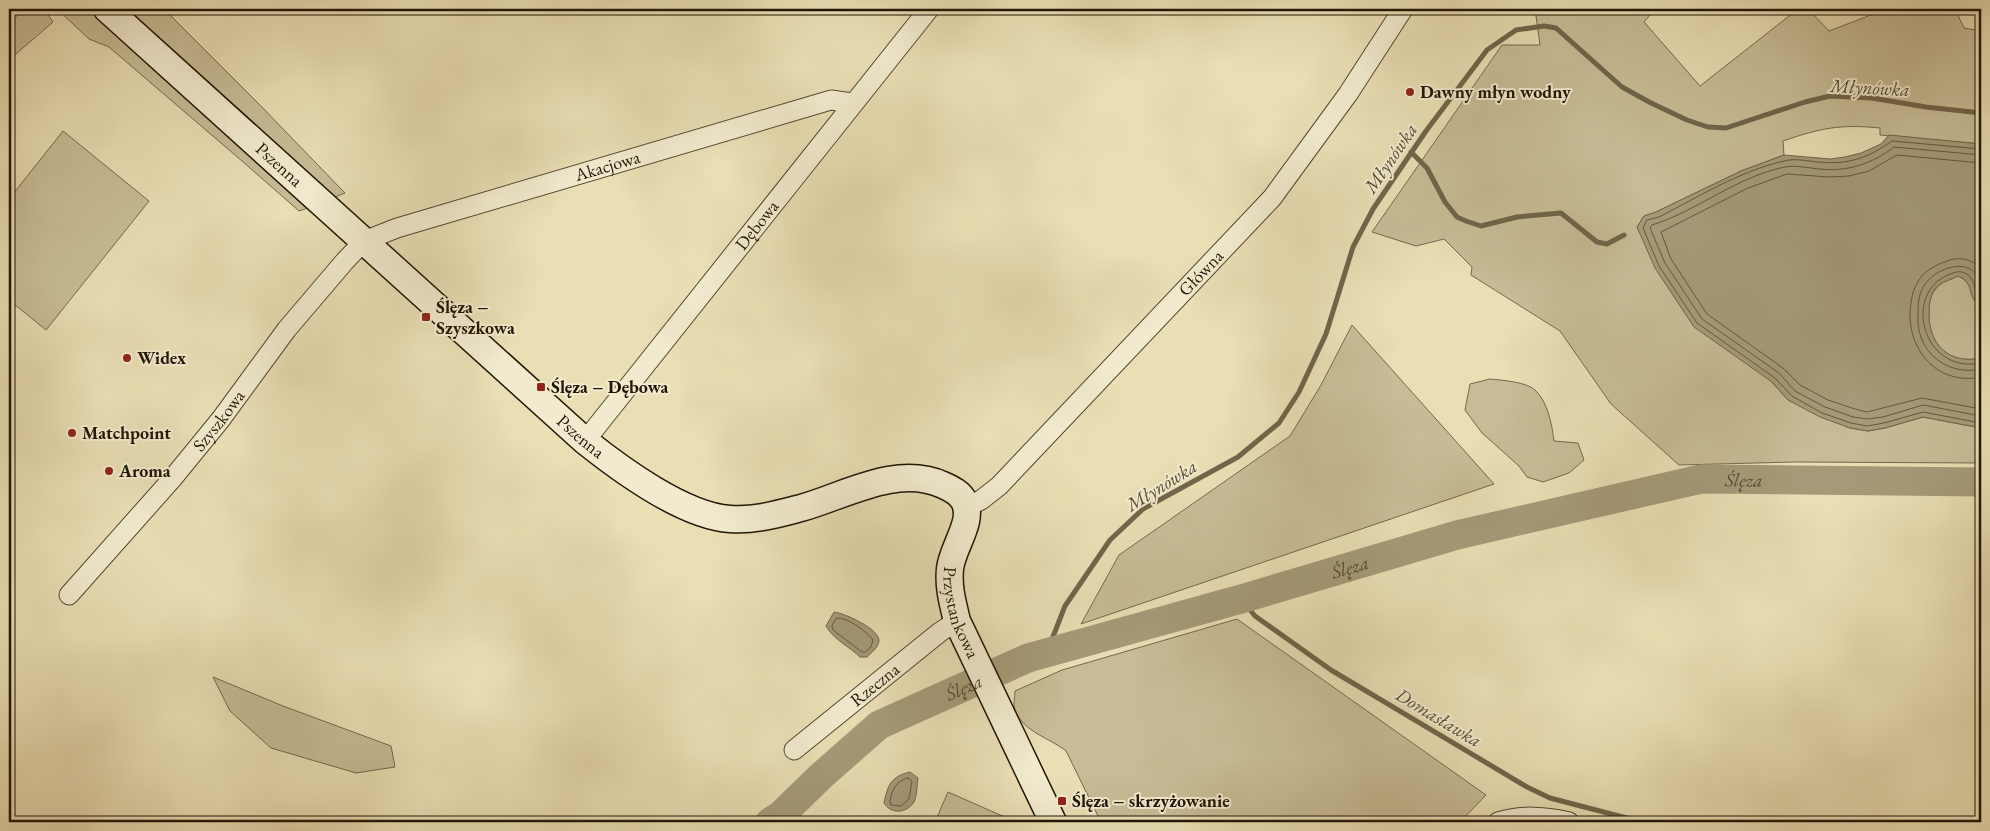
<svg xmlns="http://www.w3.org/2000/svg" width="1990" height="831" viewBox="0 0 1990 831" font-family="'EB Garamond',serif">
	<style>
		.green { fill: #c7bc96; stroke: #74684e }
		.water { fill: #a59a78; stroke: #70654a }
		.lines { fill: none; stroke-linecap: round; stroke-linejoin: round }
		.shore { stroke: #63583e; stroke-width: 1 }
		.stream { stroke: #70654a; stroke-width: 5 }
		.river { stroke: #a59a78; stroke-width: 29 }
		.street-casing { stroke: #534731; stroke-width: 21 }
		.secondary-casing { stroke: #211505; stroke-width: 29 }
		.street { stroke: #f1eace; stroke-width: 19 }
		.secondary { stroke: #f1eace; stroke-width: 26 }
		.poi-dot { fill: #8f2418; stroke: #f1eace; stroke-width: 2 }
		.labels { text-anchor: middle; stroke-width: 4; stroke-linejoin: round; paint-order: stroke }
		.poi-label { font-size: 18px; font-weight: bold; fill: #211505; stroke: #f1eace; text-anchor: start }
		.street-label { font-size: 18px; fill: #211505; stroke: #f1eace }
		.water-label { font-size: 19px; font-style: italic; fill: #564a33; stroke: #f1eace }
	</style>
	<rect width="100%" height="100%" fill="#e9deb4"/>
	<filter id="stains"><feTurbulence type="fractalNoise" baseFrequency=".004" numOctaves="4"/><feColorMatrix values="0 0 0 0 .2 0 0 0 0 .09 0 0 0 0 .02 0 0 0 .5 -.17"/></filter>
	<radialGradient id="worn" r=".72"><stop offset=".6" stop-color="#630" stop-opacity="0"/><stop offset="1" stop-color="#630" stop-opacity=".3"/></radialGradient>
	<!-- green -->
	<path class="green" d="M26,9H44L53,22L9,60V22Z
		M57,9H93L308,208L299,211L242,161L109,47L89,39Z
		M124,9H164L256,101L345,193L333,198Z
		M1535,9H1655L1644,22L1700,86L1798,9H1808L1829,31L1876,13L1923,9H1955L1964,28L1981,31V144L1880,135V128C1840,124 1821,128 1783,141L1784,155L1741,171L1656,212L1644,216L1637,227L1644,241L1788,400L1850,428L1868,431L1885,428L1923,417L1981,428V463L1794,462L1679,465L1611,404L1560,331L1471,275L1472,267L1444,239L1416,246L1372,232L1502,45H1540Z
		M63,131L149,201L46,330L9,300V199Z
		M1958,276C1970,281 1972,292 1977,303L1981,305V358C1949,365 1928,345 1929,312C1929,305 1930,296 1935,290C1940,282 1950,280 1958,276Z
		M1352,325L1494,484L1081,624L1119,555L1290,436L1321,385Z
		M1490,379C1501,380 1527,382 1535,390C1548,402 1552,425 1554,441L1578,443L1584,460L1569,473L1543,482L1527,477L1519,466L1482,433L1465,410L1470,384Z
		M1237,619L1486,795L1460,822H1101L1066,751C1050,738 1023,732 1015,710C1013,705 1015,696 1015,691L1062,670Z
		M213,677L283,706L391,746L395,767L356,773L271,748L230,711Z
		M948,792L1016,822H935Z"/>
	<!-- water -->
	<path class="water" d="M1889,135L1981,144V305C1965,298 1976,283 1958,276C1950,280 1940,282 1934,290C1930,297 1929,305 1929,312C1928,344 1949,365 1981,358V428L1923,417L1885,428L1868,431L1850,428L1820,417L1788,400L1772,382L1694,327L1655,268L1637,227L1644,216L1656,212L1741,171L1784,155L1830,159L1845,157L1861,153L1881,144Z
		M834,612C844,613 880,629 879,641C878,648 871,653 867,657H860C850,647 833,639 826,626Z
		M910,772L918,778C917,784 917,796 914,802C906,814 891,814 884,803C888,784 891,777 910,772Z"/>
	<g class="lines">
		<!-- shore -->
		<path class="shore" d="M1981,149L1892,141C1868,158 1848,165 1818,162C1807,161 1794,158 1784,161C1740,171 1698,197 1659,217L1647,220L1643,228L1659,266L1697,323L1775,378L1792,396L1822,413L1851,423L1867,426L1884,423L1923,412L1981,423
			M1981,155L1894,147C1872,164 1847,172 1819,169C1809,168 1795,165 1785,167C1738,176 1697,211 1652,225L1650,228L1665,263L1702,319L1779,373L1795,391L1825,407L1853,417L1867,419L1883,417L1923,405L1981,416
			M1981,163L1897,155L1869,171L1849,176L1829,177L1787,174L1748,188L1661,232L1671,259L1707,314L1783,368L1800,385L1828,400L1855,409L1867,412L1922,398L1981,409
			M1981,269C1972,259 1960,256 1947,261C1936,265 1925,270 1919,280C1912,290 1911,301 1910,313C1909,353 1940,386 1981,377
			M1981,288C1979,256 1940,264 1926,283C1918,293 1918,305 1918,316C1917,330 1922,345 1932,355C1945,368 1963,373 1981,369
			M1981,300C1973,292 1977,281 1967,274C1960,270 1955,272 1948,275C1902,294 1923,375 1981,363
			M837,618C849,618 866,631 873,640L871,647L865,652H862L833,630L832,626Z
			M908,778L912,781L909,799L901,806L891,805L890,801C892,790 896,781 908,778Z"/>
		<!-- stream -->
		<path class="stream" d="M1411,152L1427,168L1445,202L1457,217L1466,221L1481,226L1517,217L1561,213L1597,242L1607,244L1624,235
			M1241,599L1255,616L1331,670L1527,787L1550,798L1642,822
			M1047,652L1065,606L1110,540L1143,509L1238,457L1279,423L1299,392L1326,334L1353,247L1373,209L1426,131L1487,50L1516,30L1544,26L1556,28L1622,87L1651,103L1687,120L1708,127L1726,128L1805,102L1830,96L1872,98L1926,107L1981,113"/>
		<!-- river -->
		<path class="river" id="s1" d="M770,822L781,815L821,776L879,725L1028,658L1241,599L1457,535L1701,479L1981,482"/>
		<defs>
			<g id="street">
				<path id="s2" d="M585,441L929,9"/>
				<path id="s3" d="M967,507L981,500L999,486L1272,198L1348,94L1403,9"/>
				<path id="s4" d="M69,595L172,479L221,419L287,329L345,261L364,241L397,228L831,100L852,103"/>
				<path id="s5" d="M794,750L940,632L957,621"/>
				<path d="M1498,822C1519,815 1547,816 1569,822"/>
			</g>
			<g id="secondary">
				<path id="s6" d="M107,9L585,441C620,469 684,516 730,519C754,521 778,514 801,508C845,496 896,464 943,485C952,489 960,493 964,501C975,521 952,547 950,569C948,587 953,604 957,621L1053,822"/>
			</g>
		</defs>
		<!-- street casing -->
		<use href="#street" class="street-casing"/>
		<!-- secondary casing -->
		<use href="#secondary" class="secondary-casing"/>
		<!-- street -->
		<use href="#street" class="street"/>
		<!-- secondary -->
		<use href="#secondary" class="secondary"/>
	</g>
	<!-- markers -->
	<g class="poi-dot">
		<circle cx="1410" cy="92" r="5"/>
		<rect x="421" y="312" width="10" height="10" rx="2.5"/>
		<circle cx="127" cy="358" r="5"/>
		<rect x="536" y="382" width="10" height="10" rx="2.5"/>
		<circle cx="72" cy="433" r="5"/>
		<circle cx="109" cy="471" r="5"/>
		<rect x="1057" y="796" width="10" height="10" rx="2.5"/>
	</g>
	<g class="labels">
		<!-- poi labels -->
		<g class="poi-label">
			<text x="1420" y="98">Dawny młyn wodny</text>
			<text x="436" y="313">Ślęza –<tspan x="436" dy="21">Szyszkowa</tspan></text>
			<text x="137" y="364">Widex</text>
			<text x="551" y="393">Ślęza – Dębowa</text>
			<text x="82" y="439">Matchpoint</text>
			<text x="119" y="477">Aroma</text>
			<text x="1072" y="807">Ślęza – skrzyżowanie</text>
		</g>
		<!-- street labels -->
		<g class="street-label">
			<text dy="6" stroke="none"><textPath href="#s6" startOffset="232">Pszenna</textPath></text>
			<text dy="6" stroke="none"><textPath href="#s4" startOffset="716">Akacjowa</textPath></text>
			<text dy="6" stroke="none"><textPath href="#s2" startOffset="276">Dębowa</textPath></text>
			<text dy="6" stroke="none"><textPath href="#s3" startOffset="332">Główna</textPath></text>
			<text dy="6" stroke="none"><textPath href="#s4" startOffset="230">Szyszkowa</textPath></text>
			<text dy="6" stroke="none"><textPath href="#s6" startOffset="638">Pszenna</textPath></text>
			<text dy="6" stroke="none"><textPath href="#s6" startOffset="1174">Przystankowa</textPath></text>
			<text dy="6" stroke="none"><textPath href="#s5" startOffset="104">Rzeczna</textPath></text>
		</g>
		<!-- water labels -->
		<g class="water-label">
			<text transform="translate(1870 87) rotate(3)" y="7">Młynówka</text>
			<text transform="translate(1390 158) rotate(-56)" y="7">Młynówka</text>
			<text dy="7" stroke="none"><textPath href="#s1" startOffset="1049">Ślęza</textPath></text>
			<text transform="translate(1161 485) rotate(-32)" y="7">Młynówka</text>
			<text dy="7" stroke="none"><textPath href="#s1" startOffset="644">Ślęza</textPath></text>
			<text dy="7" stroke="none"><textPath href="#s1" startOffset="239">Ślęza</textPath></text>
			<text transform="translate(1439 717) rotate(31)" y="7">Domasławka</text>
		</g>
	</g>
	<!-- margin -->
	<rect width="1990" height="831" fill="none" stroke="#e9deb4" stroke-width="30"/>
	<rect x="10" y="10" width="1970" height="811" fill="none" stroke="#211505" stroke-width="2.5"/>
	<rect x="15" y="15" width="1960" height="801" fill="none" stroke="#211505"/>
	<rect width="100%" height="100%" filter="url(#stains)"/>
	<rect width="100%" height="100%" fill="url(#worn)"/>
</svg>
